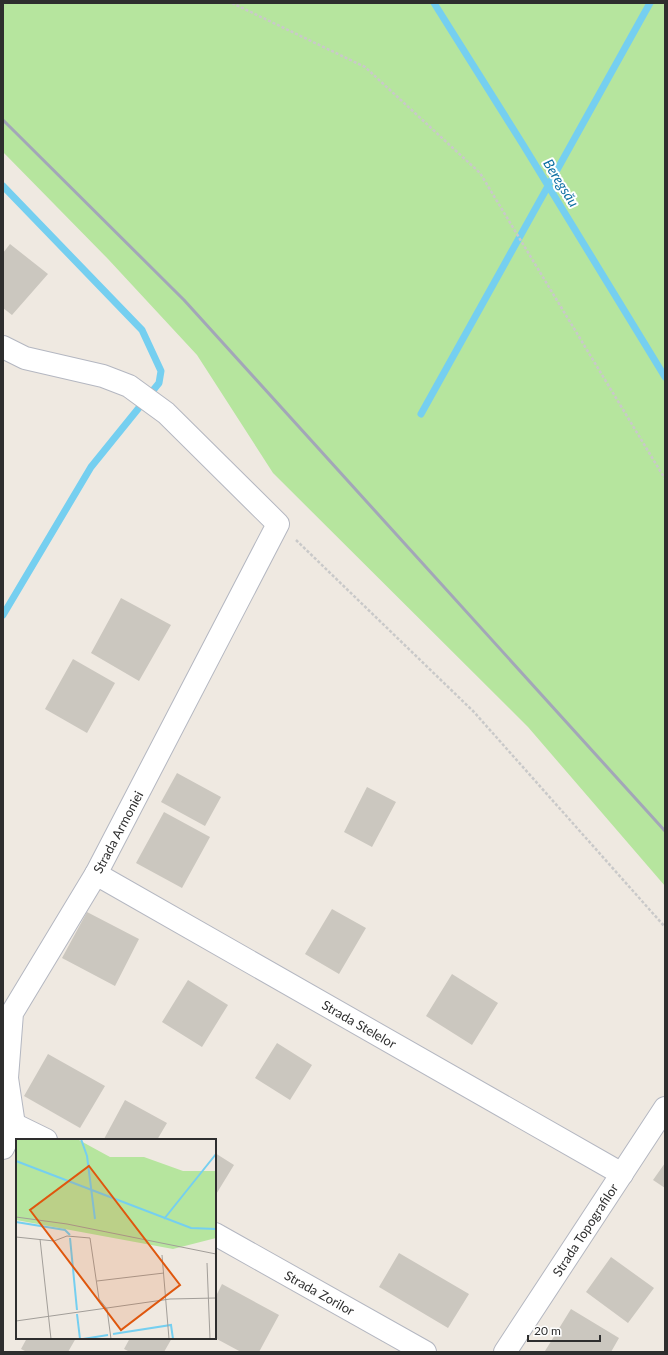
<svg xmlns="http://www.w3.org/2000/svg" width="668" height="1355" viewBox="0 0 668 1355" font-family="Lato,sans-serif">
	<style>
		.green { fill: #b6e59e }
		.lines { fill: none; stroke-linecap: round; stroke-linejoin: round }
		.stream { stroke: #75cff0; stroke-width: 7 }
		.building { fill: #cbc7bf }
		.minor-casing { stroke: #b4b7c1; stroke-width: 24 }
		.path { stroke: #c9c9c9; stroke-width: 2.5; stroke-dasharray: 3 2; stroke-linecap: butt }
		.minor { stroke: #fff; stroke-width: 22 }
		.rail { stroke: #a3a6b8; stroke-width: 3 }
		.labels { text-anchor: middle; stroke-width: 4; stroke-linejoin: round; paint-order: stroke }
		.street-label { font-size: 13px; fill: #2e2e2e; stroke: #fff }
		.water-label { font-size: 14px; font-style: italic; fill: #0d6fa3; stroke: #fff }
		.inset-river { fill: none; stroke: #75cff0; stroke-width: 2 }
		.inset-road { fill: none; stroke: #a29e99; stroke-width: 1 }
		.view { fill: #df570e; fill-opacity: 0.15; stroke: #df570e; stroke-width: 2 }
		.inset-edge { fill: none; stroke: #2e2e2e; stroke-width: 2 }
	</style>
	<rect width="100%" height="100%" fill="#efe9e1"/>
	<!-- green -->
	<path class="green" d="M3,3H665V886L528,727L273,473L197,355L108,259L3,152Z"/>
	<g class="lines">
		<!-- stream -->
		<path class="stream" d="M434,3L522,143L665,377
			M3,186L142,330L161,371L159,383L91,467L3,615
			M421,414L650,3"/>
	</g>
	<!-- building -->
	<path class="building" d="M10,244L48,274L12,315L3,308V253Z
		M121,598L171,625L139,681L91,653Z
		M73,659L115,683L87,733L45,709Z
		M177,773L221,797L205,826L161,802Z
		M367,787L396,802L372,847L344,832Z
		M164,812L210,837L182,888L136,863Z
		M332,909L366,928L339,974L305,954Z
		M87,912L139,939L115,986L62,958Z
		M452,974L498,1003L472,1045L426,1016Z
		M188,980L228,1005L202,1047L162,1022Z
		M277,1043L312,1065L290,1100L255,1078Z
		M48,1054L105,1086L80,1128L24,1096Z
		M125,1100L167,1123L157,1140L104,1139Z
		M215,1153L234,1165L215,1196Z
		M665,1163V1188L653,1180Z
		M399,1253L469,1294L448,1328L379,1287Z
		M611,1257L654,1288L628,1323L586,1292Z
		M222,1284L279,1315L259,1352H241L215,1338V1298Z
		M571,1309L619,1338L611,1352L545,1351Z
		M27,1338H76L68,1352H27L21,1349Z
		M130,1338H172L164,1352H130L124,1349Z"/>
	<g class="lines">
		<defs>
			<g id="minor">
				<path d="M3,347L25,358L103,376L129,386L166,413L278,524L96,874L12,1013L7,1078L14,1125L3,1148"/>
				<path id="s1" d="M96,874L622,1174"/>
				<path d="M3,1119L46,1140"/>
				<path id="s2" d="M215,1234L425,1352"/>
				<path id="s3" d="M505,1352L665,1108"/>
			</g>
		</defs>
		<!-- minor casing -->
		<use href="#minor" class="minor-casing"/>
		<!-- path -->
		<path class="path" d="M232,3L365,67L480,173L665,479
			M296,540L474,712L665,927"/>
		<!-- minor -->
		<use href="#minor" class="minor"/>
		<!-- rail -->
		<path class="rail" d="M3,120L184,300L665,831"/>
	</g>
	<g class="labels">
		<!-- street labels -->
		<g class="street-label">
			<text transform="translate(118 832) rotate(-62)" y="5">Strada Armoniei</text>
			<text dy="5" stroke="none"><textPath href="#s1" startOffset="303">Strada Stelelor</textPath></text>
			<text dy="5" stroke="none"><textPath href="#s3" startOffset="146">Strada Topografilor</textPath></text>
			<text dy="5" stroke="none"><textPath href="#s2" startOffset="120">Strada Zorilor</textPath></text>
		</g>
		<!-- water labels -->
		<g class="water-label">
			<text transform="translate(561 183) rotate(58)" y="5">Beregsău</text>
		</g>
	</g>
	<!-- overview -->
	<g transform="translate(16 1139)">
		<rect width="200" height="200" fill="#efe9e1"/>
		<path d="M0,0H61L94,18H128L167,32H200V99L157,110L0,81Z" fill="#b6e59e"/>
		<path class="inset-river" d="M65,0L71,17L79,80M0,22L175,89L200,90M148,80L200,15M0,83L49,91L54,96M54,99L61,171M61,175L64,200M97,195L155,186L157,200M67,200L92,196"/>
		<path class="inset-road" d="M0,78L51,85L200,115M0,98L38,102L51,97L74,99L83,160L91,170L95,200M24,100L35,200M146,116L153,200M191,124L194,200M81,142L148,134M0,182L154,160L200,159"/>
		<path class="view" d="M73,27L164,146L105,191L14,71Z"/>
		<rect width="200" height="200" class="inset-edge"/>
	</g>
	<!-- border -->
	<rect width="668" height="1355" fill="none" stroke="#2e2e2e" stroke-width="8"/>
	<!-- scale -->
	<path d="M528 1335v6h72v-6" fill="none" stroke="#2e2e2e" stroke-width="2"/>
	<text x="534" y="1335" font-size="12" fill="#2e2e2e" stroke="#ffffff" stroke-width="3" paint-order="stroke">20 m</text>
</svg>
